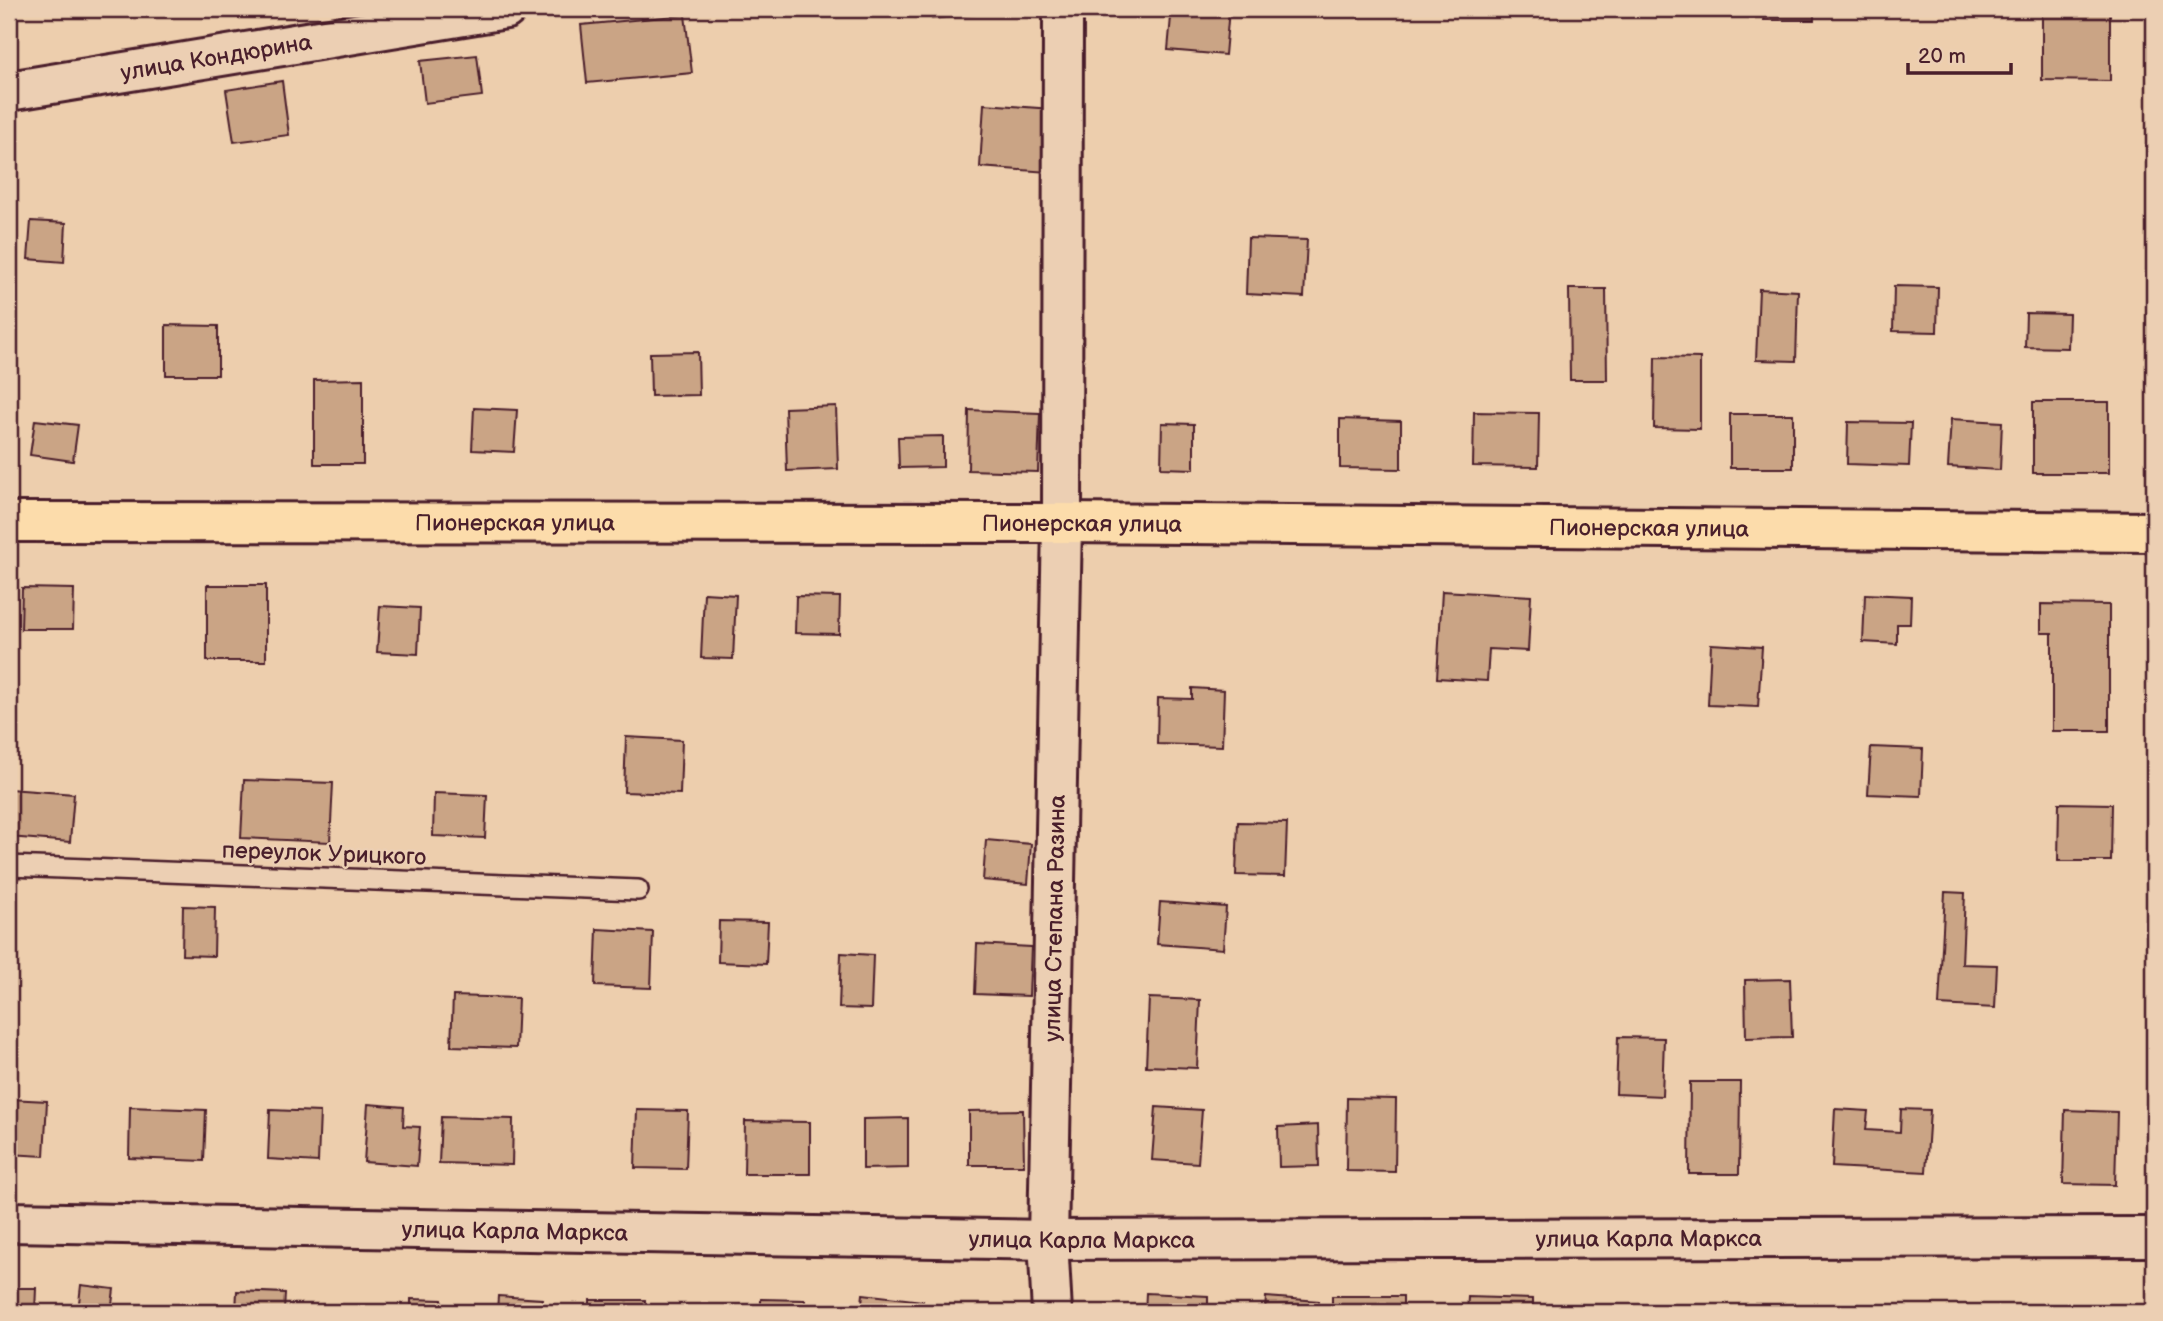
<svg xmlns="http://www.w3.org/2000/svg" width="2163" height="1321" viewBox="0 0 2163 1321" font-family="'Balsamiq Sans',sans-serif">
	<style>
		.building { fill: #caa485; stroke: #4a1f2b; stroke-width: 2 }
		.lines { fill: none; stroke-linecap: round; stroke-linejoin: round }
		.lane-casing { stroke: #4a1f2b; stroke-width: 24 }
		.street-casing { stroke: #4a1f2b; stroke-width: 44 }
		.secondary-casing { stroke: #4a1f2b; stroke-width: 44 }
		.primary-casing { stroke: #4a1f2b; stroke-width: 44 }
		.lane { stroke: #eccfb3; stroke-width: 19 }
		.street { stroke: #eccfb3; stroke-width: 38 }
		.secondary { stroke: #eccfb3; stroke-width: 38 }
		.primary { stroke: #fcdcab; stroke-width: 38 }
		.labels { text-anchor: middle; stroke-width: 5; stroke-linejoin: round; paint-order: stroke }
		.street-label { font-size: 23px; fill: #4a1f2b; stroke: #eccfb3 }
	</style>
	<rect width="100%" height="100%" fill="#edcead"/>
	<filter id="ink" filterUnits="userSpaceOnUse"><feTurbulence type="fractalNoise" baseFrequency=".0143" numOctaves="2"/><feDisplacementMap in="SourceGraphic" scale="14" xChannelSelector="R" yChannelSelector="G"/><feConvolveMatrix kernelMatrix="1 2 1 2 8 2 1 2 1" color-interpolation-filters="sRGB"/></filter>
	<g filter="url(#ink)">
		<!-- building -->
		<path class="building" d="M930,9H1022L932,19Z
			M1194,9H1229L1225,55L1168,50L1171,17L1193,18Z
			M1764,9H1814V20H1764Z
			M2042,9H2110V81L2042,80Z
			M685,15L692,73L587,83L581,25Z
			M477,55L482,96L425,103L420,61Z
			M282,81L289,135L234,142L226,90Z
			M984,104L1052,109L1048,172L980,167Z
			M31,221L66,223L64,262L28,259Z
			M1248,238L1307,240L1304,297L1246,294Z
			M1894,286L1938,287L1937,332L1893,331Z
			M1569,289H1606L1607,380H1570Z
			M1759,289L1798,291L1796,361L1756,360Z
			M2026,313L2069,314L2068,348L2025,347Z
			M166,325L218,326V375H166Z
			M698,352L699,395L651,396L650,353Z
			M1655,357L1700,358V429L1654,428Z
			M363,379V464H314V380Z
			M2033,402H2109V473H2033Z
			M836,406L838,469L787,471L785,408Z
			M474,408L517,410L514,452L472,450Z
			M969,410L1040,413L1038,472L968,470Z
			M1474,412L1539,413L1538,467L1473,466Z
			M1730,414H1793V468H1730Z
			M1340,419L1401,421V469L1340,468Z
			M1951,419L2002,422L2000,470L1948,467Z
			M35,420L78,425L73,461L30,455Z
			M1848,422L1911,423L1909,466L1847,464Z
			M1162,423L1194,424V469L1161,468Z
			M943,436V467L899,468L898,437Z
			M207,585H266V661H207Z
			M22,588L74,589L73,629H21Z
			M1442,591L1531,596L1528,651L1489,649L1487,681L1437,678Z
			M704,593L736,595L733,659L701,658Z
			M1865,594L1911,596L1910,624H1897V644L1863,642Z
			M796,596L840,597L839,634L795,633Z
			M2041,604L2109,605V731H2052V633H2041Z
			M380,606L420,608L418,654L377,652Z
			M1711,644L1762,647L1758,707L1708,705Z
			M1192,688L1224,690L1222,746L1157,744L1158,698L1192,699Z
			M626,737L682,740L680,794L624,792Z
			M1871,747L1923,749L1921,796L1868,794Z
			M244,780L333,783L330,842L241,838Z
			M9,789L74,794L70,842L9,837Z
			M434,793L487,795L485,838L433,836Z
			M2059,803L2112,804L2111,861H2058Z
			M1238,822L1287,823L1285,876L1236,875Z
			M986,840L1031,844L1028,884L983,880Z
			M1945,892L1965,893L1962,964L1997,965L1995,1008L1939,1005Z
			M1160,902L1226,907L1223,949L1157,944Z
			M183,906L215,907L214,956L182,955Z
			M719,921L768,922L766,964L718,962Z
			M597,929L653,932L651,988L595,986Z
			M977,944L1031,947L1029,996L975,994Z
			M841,953L873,955L871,1009L839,1008Z
			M1790,979L1792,1037L1746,1038L1745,980Z
			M453,996L518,998L516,1048L451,1046Z
			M1149,998L1200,1000L1197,1068L1146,1066Z
			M1618,1037L1664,1038L1662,1096L1616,1094Z
			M1690,1082H1740L1739,1174H1689Z
			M1347,1098L1396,1099L1395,1172L1346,1171Z
			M9,1099L47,1101L44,1156L9,1154Z
			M368,1104L404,1107L403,1126L420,1127L417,1166L364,1162Z
			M130,1107L206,1110L204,1161L129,1158Z
			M1156,1107L1202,1110L1198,1163L1152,1160Z
			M1835,1109L1868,1111L1866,1130L1900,1132L1901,1109L1930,1110L1926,1172L1832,1167Z
			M270,1110L320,1112L318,1162L268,1159Z
			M637,1110L688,1111L686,1169L635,1168Z
			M1023,1110L1024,1165H969V1111Z
			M2065,1110L2117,1112L2115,1185L2063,1184Z
			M441,1117L513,1119L512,1165L439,1163Z
			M908,1118V1168L863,1169V1119Z
			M745,1121L810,1122V1174H744Z
			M1318,1125L1319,1166L1279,1167L1278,1127Z
			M81,1285L114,1289L111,1312H78Z
			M9,1288H36L35,1312H9Z
			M237,1291L285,1293L284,1312H236Z
			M1146,1293L1208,1296V1312H1145Z
			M863,1294L923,1301L921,1312H861Z
			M498,1296L542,1299L541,1312H497Z
			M1332,1296H1403V1312H1332Z
			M1266,1297L1319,1301V1312H1265Z
			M1468,1297L1533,1299V1312H1467Z
			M411,1299L442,1300V1312H411Z
			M761,1299L805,1300V1312H761Z
			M590,1300H645V1312H590Z
			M1736,1310L1803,1311V1312H1736Z"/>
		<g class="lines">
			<defs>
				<path id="lane" d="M9,866L638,890"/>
				<g id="street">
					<path id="s1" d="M9,91L506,9"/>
					<path d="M1062,523L1063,9"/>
					<path id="s2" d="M9,1222L1048,1240L2154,1237"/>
				</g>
				<g id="secondary">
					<path id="s3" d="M1052,1312L1048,1240L1062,523"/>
				</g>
				<g id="primary">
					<path id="s4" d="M9,522L1062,523L2154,532"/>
				</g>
			</defs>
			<!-- lane casing -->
			<use href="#lane" class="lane-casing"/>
			<!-- street casing -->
			<use href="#street" class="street-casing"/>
			<!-- secondary casing -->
			<use href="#secondary" class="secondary-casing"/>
			<!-- primary casing -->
			<use href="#primary" class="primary-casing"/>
			<!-- lane -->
			<use href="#lane" class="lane"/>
			<!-- street -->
			<use href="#street" class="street"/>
			<!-- secondary -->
			<use href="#secondary" class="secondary"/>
			<!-- primary -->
			<use href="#primary" class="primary"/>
		</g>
	</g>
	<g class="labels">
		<!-- street labels -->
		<g class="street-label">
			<text dy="8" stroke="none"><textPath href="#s1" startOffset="210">улица Кондюрина</textPath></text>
			<text dy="8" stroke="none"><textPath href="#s4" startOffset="506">Пионерская улица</textPath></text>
			<text dy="8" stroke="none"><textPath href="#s4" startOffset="1073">Пионерская улица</textPath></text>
			<text dy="8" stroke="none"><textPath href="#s4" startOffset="1640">Пионерская улица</textPath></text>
			<text transform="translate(324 853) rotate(2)" y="8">переулок Урицкого</text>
			<text dy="8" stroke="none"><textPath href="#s3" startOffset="394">улица Степана Разина</textPath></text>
			<text dy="8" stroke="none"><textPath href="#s2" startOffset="506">улица Карла Маркса</textPath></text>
			<text dy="8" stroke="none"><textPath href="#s2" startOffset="1073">улица Карла Маркса</textPath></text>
			<text dy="8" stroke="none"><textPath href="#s2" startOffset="1640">улица Карла Маркса</textPath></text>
		</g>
	</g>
	<!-- margin -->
	<rect width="2163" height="1321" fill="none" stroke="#eccfb3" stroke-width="35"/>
	<rect x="18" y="18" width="2128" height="1286" fill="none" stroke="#4a1f2b" stroke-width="2.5" filter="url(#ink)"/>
	<!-- scale -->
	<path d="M1908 63v10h103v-10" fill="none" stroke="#4a1f2b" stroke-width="3.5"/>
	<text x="1918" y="63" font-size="21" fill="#4a1f2b" stroke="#eccfb3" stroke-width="5" paint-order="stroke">20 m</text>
</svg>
